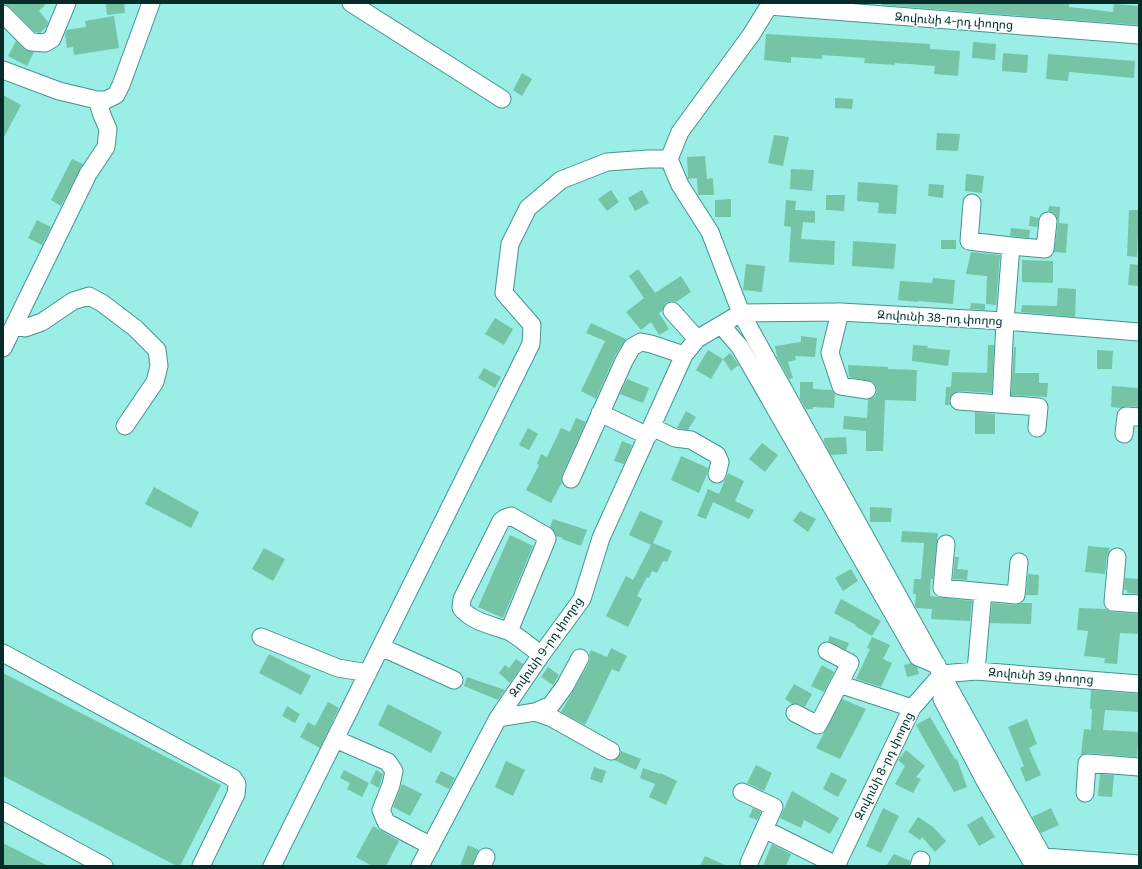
<svg xmlns="http://www.w3.org/2000/svg" width="1142" height="869" viewBox="0 0 1142 869" font-family="Commissioner,'Noto Sans Armenian',sans-serif">
	<style>
		.building { fill: #75c4a6 }
		.lines { fill: none; stroke-linecap: round; stroke-linejoin: round }
		.minor-casing { stroke: #42958f; stroke-width: 19 }
		.minor { stroke: #fff; stroke-width: 17 }
		.labels { text-anchor: middle; stroke-width: 3; stroke-linejoin: round; paint-order: stroke }
		.street-label { font-size: 12px; fill: #062b28; stroke: #f7fffe }
	</style>
	<rect width="100%" height="100%" fill="#9beee6"/>
	<!-- building -->
	<path class="building" d="M3,3H47L39,11L48,22L47,26L40,33L35,32L10,7L3,4Z
		M106,3H124L125,13L107,15Z
		M882,3H1033L1069,4V7L1113,12L1114,4L1139,6V25L882,5Z
		M114,16L119,48L74,55L73,47L67,48L65,34L67,30L86,27L85,21Z
		M766,34L930,44V49L960,51L958,76L934,74L935,66L895,63V65L864,63L865,58L822,55V59L791,57V63L764,60Z
		M16,41L24,49L34,52L27,66L8,56Z
		M973,42L996,44L995,60L972,58Z
		M1003,53L1028,55L1027,73L1002,71Z
		M1048,54L1135,61L1134,78L1069,72L1068,81L1046,79Z
		M522,73L532,79L522,96L513,90Z
		M3,95L21,105L3,139Z
		M835,98L853,99L852,109L835,108Z
		M937,133L960,134L958,151L936,150Z
		M774,135L789,137L783,166L768,163Z
		M705,156L707,179L713,178L714,195H698L697,178L688,179L687,157Z
		M72,159L83,164L61,206L51,200Z
		M791,169L814,170L812,191L790,189Z
		M966,174L984,176L982,193L965,191Z
		M858,182L898,185L896,214L878,213L879,203L857,201Z
		M929,184L944,185L943,198L928,196Z
		M611,190L619,202L607,211L598,199Z
		M642,190L649,203L635,211L628,198Z
		M826,195H845L844,211L826,210Z
		M731,199V217H715V200Z
		M786,200L796,201L795,210L815,211V223L803,222L801,239L835,241L834,265L789,262L791,227L784,226Z
		M1049,206L1060,207L1059,223L1068,224L1066,253L1054,252L1058,222L1057,217L1054,213L1048,211Z
		M1129,210H1139L1137,257L1127,256Z
		M1030,216L1039,218L1037,227L1029,226Z
		M37,220L51,227L42,245L28,238Z
		M1011,228L1030,230L1029,238L1010,236Z
		M941,240H956V249H941Z
		M853,241L896,244L894,269L852,266Z
		M971,252L1000,255L996,305L986,304L987,276L966,274Z
		M1022,260L1053,261V283L1022,282Z
		M746,264L765,266L762,292L743,290Z
		M1130,264L1139,265V286L1128,285Z
		M638,269L655,293L681,276L691,292L676,302L670,301L665,304L662,311L659,313L669,329L659,335L651,322L641,330L626,312L644,298L629,276Z
		M933,278L955,280L953,304L918,301V302L898,300L900,281L932,283Z
		M1058,288L1076,289L1075,317L1021,312L1022,305L1056,306L1057,305Z
		M971,303L985,304V310L970,309Z
		M495,318L513,329L504,345L485,334Z
		M591,323L626,339L615,356L596,399L581,391L605,341L586,333Z
		M801,336L817,338L815,357L795,356L796,360L788,362L793,378L789,379L777,357L775,346L801,342Z
		M913,345L928,346L927,348L950,350L948,366L912,361Z
		M988,345H994L992,393L960,391L955,392L951,396L949,400L950,405H945L946,387H951L952,372L987,373Z
		M1014,347H1016L1015,373H1039V383H1048L1047,397L1011,395Z
		M708,350L723,359L730,353L739,365L731,371L723,359L711,379L696,370Z
		M1097,350L1113,351L1112,369H1097Z
		M848,365L888,367V369L917,370L916,401L885,400L883,451H866V431L843,429L844,416L867,418L868,400L875,397L877,391L876,386L873,382L849,377Z
		M484,368L501,377L495,388L478,378Z
		M627,379L649,388L643,403L620,394Z
		M800,382H813V389L832,390L835,394L834,408L813,407V409H806L800,399Z
		M1112,386L1139,388V407L1127,406L1121,408L1111,407Z
		M686,411L696,417L688,430L677,428Z
		M975,412L995,414V434H975Z
		M576,418L586,422L562,475V482L551,503L526,490L539,465L537,464L541,454L547,457L561,428L570,432Z
		M528,428L538,434L529,450L519,445Z
		M846,437L847,454L831,455L824,442V438Z
		M622,441L632,445L624,464L614,461Z
		M762,443L778,455L765,472L749,459Z
		M681,456L708,468L707,474L699,493L671,480Z
		M728,473L744,481L735,501L754,510L749,519L713,502L706,519L697,516L708,489L719,494Z
		M154,487L199,512L191,528L145,504Z
		M870,507L892,508L891,522H870Z
		M640,511L663,521L653,543L672,551L667,562L663,561L657,573L652,571L649,578L647,577L637,596L642,599L628,627L606,616L626,576L633,580L651,545L629,535Z
		M800,511L816,519L808,532L793,521Z
		M553,519L587,530L581,546L562,539L563,538L556,536L550,527Z
		M902,531L938,533L933,579H931L930,596L972,601L970,621L931,619L932,609L916,608L915,606L916,594H913L914,579H921L924,543L901,542Z
		M510,535L533,546L503,618L478,607Z
		M1088,546L1110,548L1107,556L1105,574L1085,572Z
		M264,548L285,559L273,581L252,569Z
		M955,557H959L957,569L968,570L967,580L953,579Z
		M851,569L858,581L843,591L835,578Z
		M1028,574L1039,575L1038,595H1026Z
		M1125,578L1139,579V594L1127,593V590H1124Z
		M841,599L881,621L872,636L855,626L856,625L834,613Z
		M992,603L1015,605L1022,603H1032L1031,624L990,623Z
		M1079,608L1106,609L1112,612L1139,614V634L1120,633L1117,664L1104,663L1105,658L1084,656L1088,631L1077,630Z
		M830,636L849,643L846,650L828,641Z
		M872,637L890,645L883,659L892,663L881,687L856,679L870,649L867,648Z
		M611,648L627,656L619,672L612,669L585,725L561,712L589,663L590,658L589,654L591,650L607,657Z
		M269,654L311,676L301,695L259,673Z
		M516,659L523,664L510,683L499,673L505,665L509,668Z
		M911,663L917,667L919,674L907,677L904,665Z
		M822,665L834,672L824,692L811,686Z
		M548,667L559,675L553,685L541,677Z
		M3,673L221,785L180,866H177L3,776Z
		M467,677L505,690L498,700L464,686Z
		M794,684L812,694L805,707L799,704H792L785,699Z
		M1091,690L1139,694V712L1105,710L1103,730L1139,732L1137,757L1088,753L1081,755L1084,729L1091,730L1092,709H1090Z
		M842,699L866,709L840,759L816,748Z
		M328,702L339,708L320,748L300,737L308,722L315,726Z
		M388,704L442,732L431,753L378,725Z
		M287,706L300,714L295,723L282,716Z
		M930,717L955,759H957L967,787L954,792L916,725Z
		M1027,719L1037,744L1029,748L1041,775L1026,782L1020,768L1024,766L1008,727Z
		M906,750L925,766L916,777L921,779L913,793L895,784L905,766L898,760Z
		M621,751L641,759L636,770L614,760L619,756Z
		M506,761L525,770L513,796L495,787Z
		M756,765L772,773L764,791L747,783Z
		M594,767L606,771L602,783L590,779Z
		M643,768L660,774V773L677,781L666,805L649,797L655,784L640,778Z
		M344,770L369,783L362,797L347,789L350,783L340,778Z
		M376,770L383,774L379,788L370,783Z
		M441,771L455,778L449,789L435,782Z
		M831,772L847,780L838,797L823,789Z
		M1100,774L1114,775L1112,797L1098,796Z
		M402,784L422,794L410,816L393,807Z
		M792,791L839,818L830,834L804,820L801,828L780,818Z
		M753,808L761,812L757,820L749,817Z
		M883,808L899,816L881,853L866,846Z
		M1051,808L1059,825L1041,833L1032,817Z
		M982,816L995,837L979,846L967,825Z
		M918,817L933,827L946,841L935,852L922,837L920,840L908,832Z
		M373,826L399,841L386,866H372L356,857Z
		M3,843L48,866H3Z
		M772,844L791,854L786,866H763Z
		M468,845L479,850L477,853L472,866H460Z
		M894,854L910,861L909,866H886Z
		M705,856L727,866H700Z"/>
	<g class="lines">
		<defs>
			<path id="minor" d="M351,3L502,99
				M769,6L751,35L680,132L669,159L680,185L710,232L741,313L1048,866
				M769,6L1139,35
				M3,14L31,42L45,43L52,39L67,3
				M3,70L59,91L97,100H106L116,95L121,85L151,3
				M972,203L969,241L1011,246
				M672,311L697,339
				M840,312L830,353L841,386L867,390
				M721,325L740,347L918,657L937,665
				M14,326L25,328L42,322L73,301L89,296L102,303L135,328L157,350L159,366L155,382L125,426
				M3,348L88,174L106,147L108,129L102,115L97,100
				M959,401L1039,407L1037,428
				M1001,404L1005,321L1011,246L1045,249L1048,221
				M600,413L648,436
				M652,427L675,438L691,440L717,455L720,462L717,474
				M1124,434L1126,416L1139,417
				M571,479L624,361L632,347L641,342L651,344L684,355
				M946,544L942,588L1016,595L1019,562
				M1117,557L1113,602L1139,604
				M509,631L547,539L546,536L511,516L505,518L501,521L462,599L461,608C472,622 492,625 508,631C517,635 532,648 541,655
				M261,637L338,668L368,673
				M381,647L454,680
				M3,653L233,778L237,784L236,794L201,866
				M976,671L983,592
				M947,682L942,699L985,781L1034,866
				M839,684L912,708
				M535,712L551,705L565,686L580,658
				M795,713L818,725L850,663L827,651
				M498,718L535,712L552,718L611,751
				M335,739L388,762L394,771L391,785L381,810L386,822L431,846
				M742,792L774,807L749,863
				M1085,793L1087,763L1139,767
				M3,811L104,866
				M764,829L838,866
				M1036,859L1044,857L1139,864
				M272,866L531,344L532,325L504,293L510,244L528,208L561,180L607,162L648,159H669
				M420,866L498,718L541,655L582,599L601,538L684,355L697,339L741,313L840,312L1005,321L1139,332
				M482,866L486,857
				M836,866L912,708L942,674L976,671L1139,684
				M919,866L921,860"/>
		</defs>
		<!-- minor casing -->
		<use href="#minor" class="minor-casing"/>
		<!-- minor -->
		<use href="#minor" class="minor"/>
	</g>
	<g class="labels">
		<!-- street labels -->
		<g class="street-label">
			<text transform="translate(954 21) rotate(4)" y="4">Զովունի 4-րդ փողոց</text>
			<text transform="translate(940 318) rotate(3)" y="4">Զովունի 38-րդ փողոց</text>
			<text transform="translate(546 647) rotate(-55)" y="4">Զովունի 9-րդ փողոց</text>
			<text transform="translate(1041 676) rotate(4)" y="4">Զովունի 39 փողոց</text>
			<text transform="translate(884 766) rotate(-64)" y="4">Զովունի 8-րդ փողոց</text>
		</g>
	</g>
	<!-- border -->
	<rect width="1142" height="869" fill="none" stroke="#062b28" stroke-width="8"/>
</svg>
